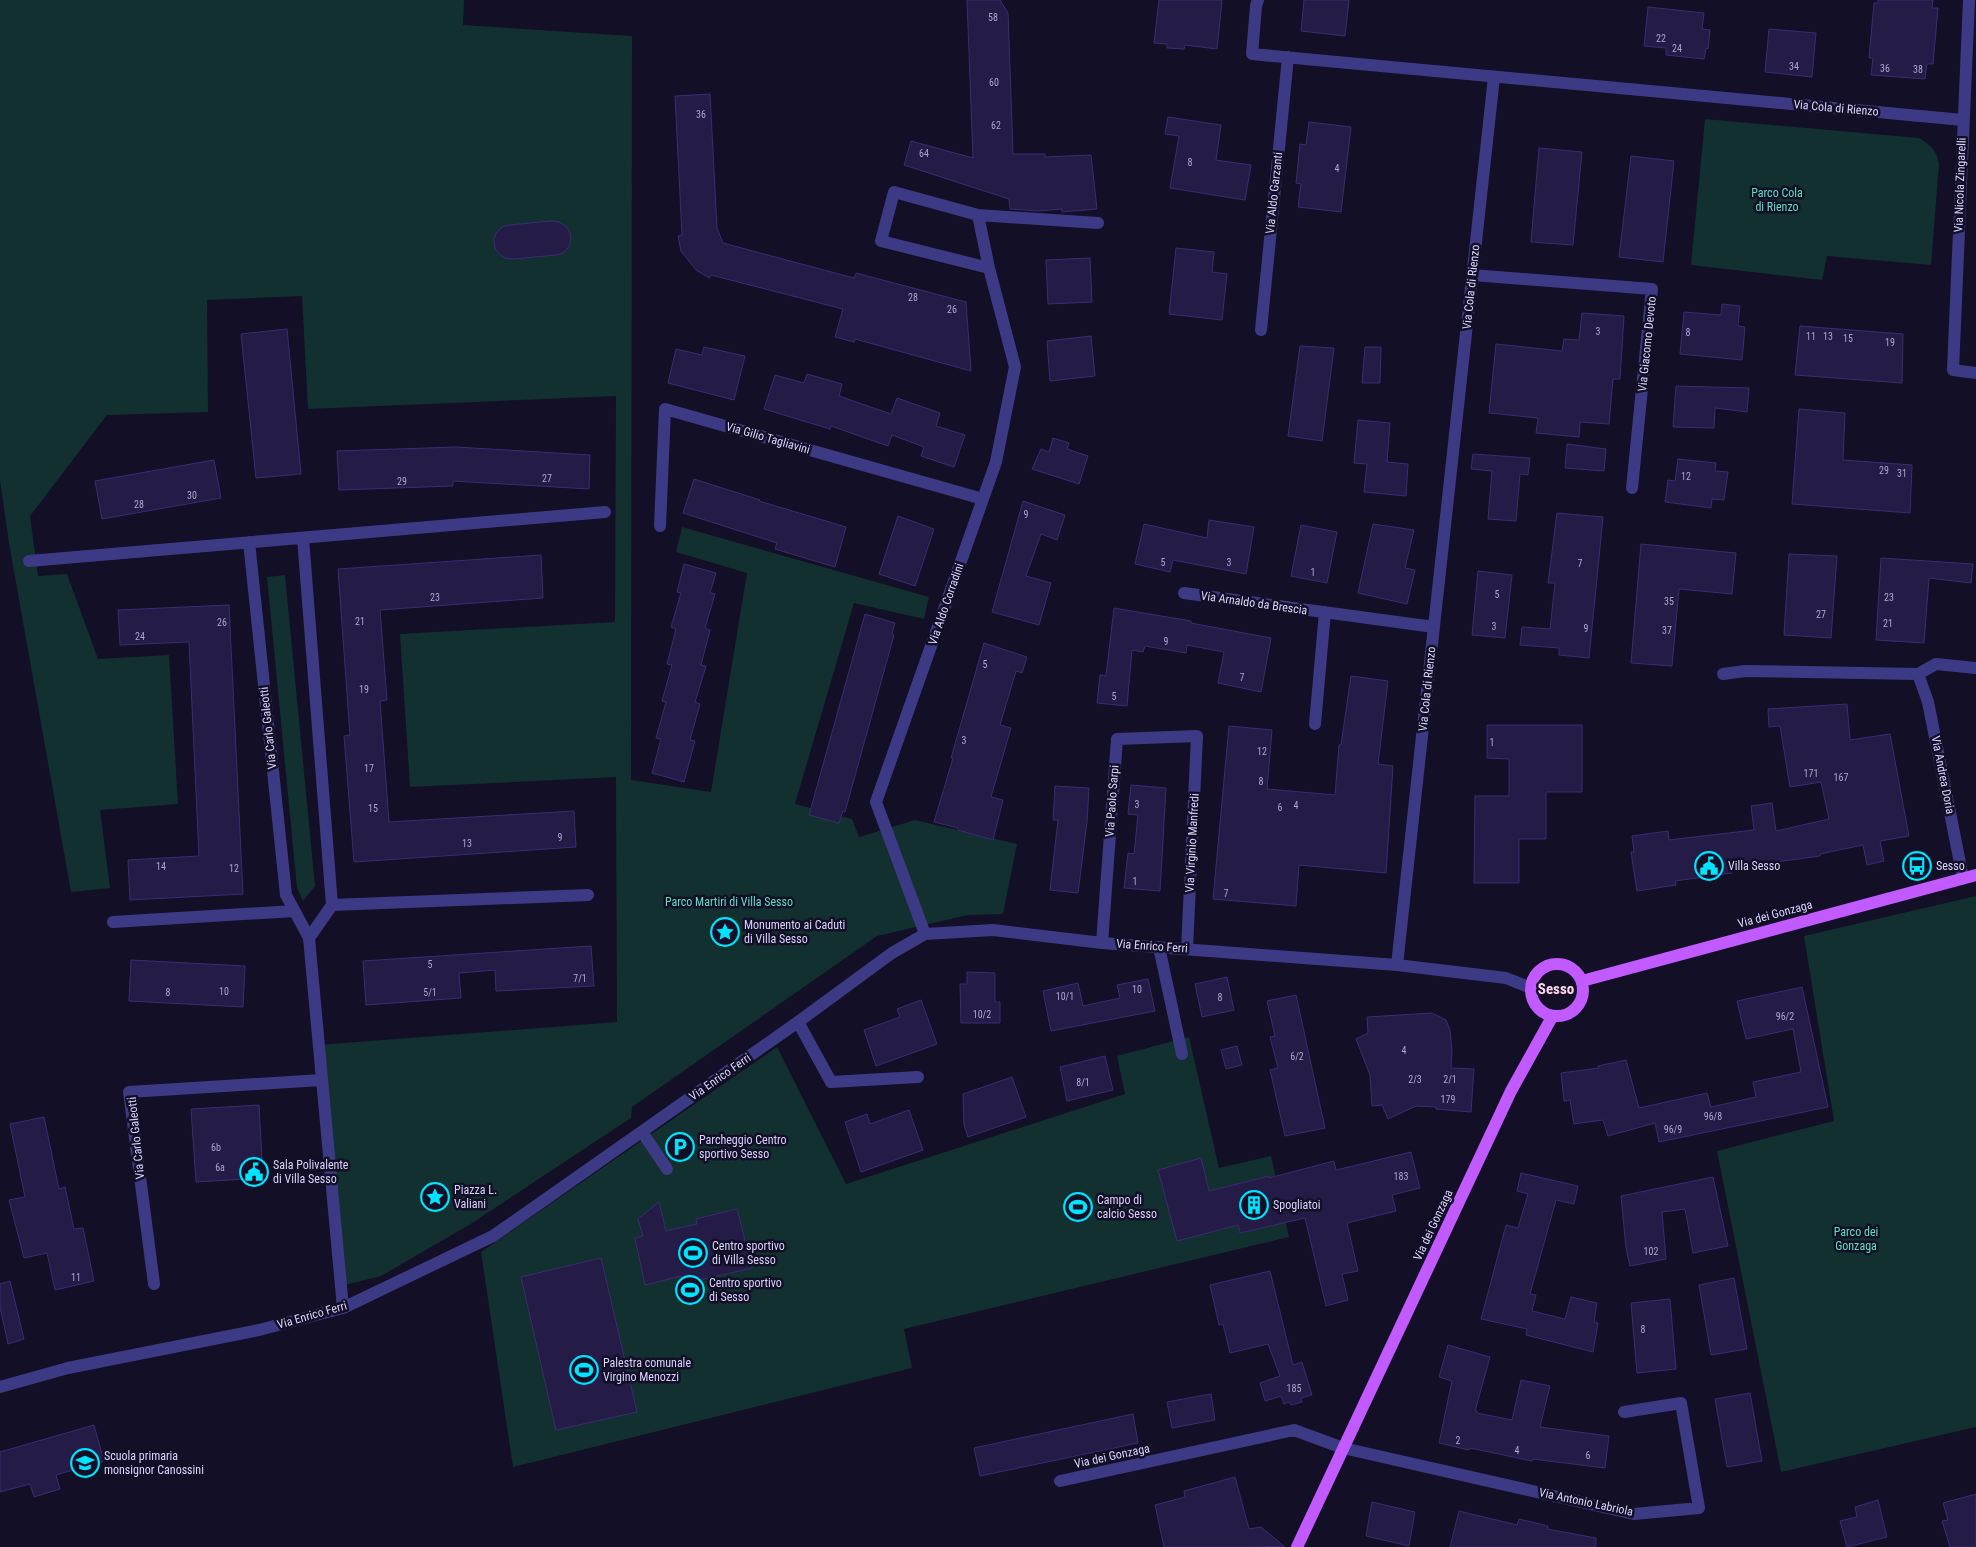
<svg xmlns="http://www.w3.org/2000/svg" width="1976" height="1547" viewBox="0 0 1976 1547" font-family="'Roboto Condensed',sans-serif">
	<style>
		.green { fill: #12302f }
		.building { fill: #241b47; stroke: #3b2d73 }
		.lines { fill: none; stroke-linecap: round; stroke-linejoin: round }
		.minor { stroke: #3d3a85; stroke-width: 12 }
		.major { stroke: #c25bff; stroke-width: 12 }
		.labels { text-anchor: middle; stroke-width: 5; stroke-linejoin: round; paint-order: stroke }
		.number-label { font-size: 10px; fill: #aca6d1 }
		.street-label { font-size: 12px; fill: #d9d4ff; stroke: #130f26 }
		.park-label { font-size: 12px; fill: #5fe0c0; stroke: #130f26 }
		.poi-label { font-size: 12px; fill: #d9d4ff; stroke: #130f26; text-anchor: start }
		.quarter-label { font-size: 15px; font-weight: bold; fill: #ffd6f0; stroke: #130f26 }
	</style>
	<rect width="100%" height="100%" fill="#130f26"/>
	<!-- green -->
	<path class="green" d="M0,0H464L463,25L632,36L631,780L711,792L747,573L676,552L682,527L929,597L924,619L854,603L795,804L852,819L859,837L915,820L1017,844L1003,914L968,915L877,936L632,1107L631,1118L469,1225L381,1276L341,1286L318,1045L617,1022L616,777L410,787L400,634L615,622L616,396L308,409L302,296L207,300L208,412L107,415L30,516L38,576L67,574L98,659L169,655L178,804L100,810L110,888L71,892L9,543L0,480Z
		M1705,119L1919,138C1931,145 1937,151 1939,164L1931,265L1827,256L1822,280L1691,265Z
		M285,575L315,886L303,901L297,888L267,577Z
		M1976,896V1427L1781,1472L1717,1151L1834,1121L1804,936Z
		M1189,1037L1219,1168L1271,1156L1289,1237L904,1329L912,1368L513,1467L481,1252L777,1047L846,1184L1125,1094L1117,1056Z"/>
	<!-- building -->
	<path class="building" d="M967,0H1000L1008,13L1013,154H1045V157L1091,155L1097,209L1062,212V209L1038,211L1010,209L1009,199L904,165L911,141L973,158Z
		M1159,0H1222L1217,49L1185,45L1184,49L1167,48V44L1154,43Z
		M1304,0H1349L1345,36L1301,31Z
		M1878,0H1933L1932,8H1938L1933,64H1927L1925,79L1871,75L1873,58H1869L1874,3H1878Z
		M1648,7L1704,13L1702,29L1710,30L1708,49L1706,48L1704,59L1666,55V48L1644,46Z
		M1769,29L1816,33L1812,77L1765,72Z
		M710,94L717,228L723,243L854,278L856,273L966,302L971,371L855,339L854,342L835,337L843,309L711,275L709,278L696,270L681,251L678,236L682,235L675,96Z
		M1168,117L1221,125L1216,160L1251,165L1245,200L1170,188L1179,136L1165,134Z
		M1309,122L1351,127L1341,212L1298,207L1301,184L1296,183L1300,144L1306,145Z
		M1539,148L1582,152L1573,245L1531,242Z
		M1631,156L1674,161L1663,262L1619,257Z
		M552,221L559,222L566,226L570,233L571,240L568,248L563,253L556,255L513,259L505,258L499,254L495,248L494,240L496,233L502,227L509,225Z
		M1176,248L1214,252L1212,272L1227,274L1222,320L1169,314Z
		M1090,258L1092,302L1048,304L1046,260Z
		M1722,304L1740,306L1738,326L1745,327L1742,360L1680,354L1684,312L1721,315Z
		M1582,313L1624,316L1620,379H1613L1609,424L1580,422L1579,437L1536,433L1538,418L1489,413L1496,344L1562,351L1564,339L1579,340Z
		M1800,326L1903,334L1902,383L1795,375Z
		M287,329L301,474L256,478L241,334Z
		M1091,336L1095,376L1050,381L1047,341Z
		M1300,346L1334,348L1322,441L1288,436Z
		M704,347L745,356L734,400L668,383L676,349L702,355Z
		M1365,347H1381L1380,383H1362Z
		M807,374L842,384L839,396L891,414L897,398L940,413L936,426L965,435L954,467L921,456L924,447L892,435L888,446L831,426L830,429L764,409L775,375L804,383Z
		M1676,386L1749,388L1747,412L1715,408L1714,428L1673,427Z
		M1799,409L1845,413L1843,460L1912,465L1910,513L1792,504Z
		M1358,420L1390,423L1387,462L1408,464L1406,496L1364,492L1367,464L1354,463Z
		M1053,438L1069,443L1067,449L1088,456L1079,484L1032,469L1041,449L1049,452Z
		M1567,444L1606,449L1604,471L1565,468Z
		M456,447L590,455L589,489L453,481V486L339,490L337,451Z
		M1473,454L1530,458L1528,475L1520,474L1516,521L1488,519L1492,471L1471,469Z
		M1678,459L1716,463L1715,471L1728,472L1724,500L1712,499L1711,508L1665,502L1668,480L1675,481Z
		M214,460L221,498L102,519L95,481Z
		M694,479L760,500L759,501L846,527L835,567L775,549L777,543L683,513Z
		M1023,501L1065,515L1057,540L1041,534L1026,576L1051,583L1039,625L992,612Z
		M1557,513L1603,517L1589,658L1559,655V648L1520,645L1522,627L1550,629L1555,583H1548Z
		M898,516L934,529L915,586L879,574Z
		M1209,520L1254,527L1246,574L1173,560L1170,572L1135,564L1144,524L1207,538Z
		M1373,524L1414,530L1405,568L1415,570L1407,604L1358,593Z
		M1301,525L1337,532L1327,583L1291,576Z
		M1641,544L1736,553L1732,594L1679,589L1672,666L1631,663Z
		M1789,554L1837,556L1831,638L1784,635Z
		M541,555L543,598L380,610L387,700L380,701L389,822L574,811L576,847L354,862L344,736L350,735L338,569Z
		M1881,558L1973,564L1971,583L1929,578L1924,643L1876,640Z
		M684,564L716,573L710,593L715,594L705,628L710,630L701,665L706,666L695,702L700,704L690,740L695,741L684,782L652,773L661,739L656,738L666,702L662,701L672,665L667,664L676,629L671,627L681,593L677,592Z
		M1478,571L1512,575L1505,638L1472,635Z
		M229,605L243,894L130,900L128,860L199,856L189,642L120,645L118,610Z
		M1114,608L1191,621V623L1271,638L1261,692L1218,683L1224,652L1187,645L1186,653L1145,646L1143,652L1132,650L1127,706L1097,703L1100,675L1106,676Z
		M865,614L895,623L892,634L894,635L845,812L843,811L839,823L809,815Z
		M984,643L1027,657L1022,673L1016,671L1000,725L1011,728L991,797L1003,800L993,840L958,830V828L934,822L953,758H951Z
		M1351,676L1388,681L1378,764L1393,766L1386,873L1299,865L1296,906L1213,899L1229,726L1272,730L1267,789L1335,795L1339,745H1341Z
		M1847,704L1850,740L1890,734L1909,836L1880,841L1884,861L1867,865L1863,845L1820,854V856L1732,868V873L1675,881L1676,885L1637,891L1631,852H1634L1632,836L1668,831L1669,840L1754,830L1751,806L1772,803L1776,831L1829,819L1821,782L1790,787L1780,726L1769,727L1768,709Z
		M1487,725H1582V792H1546V839H1519V883H1474L1475,796H1509V759L1487,758Z
		M1131,785L1166,788L1160,891L1124,888L1128,853L1134,854L1138,815L1128,814Z
		M1055,786L1089,788L1087,822L1078,893L1050,890L1058,820H1053Z
		M591,946L594,986L496,991L495,970L459,973L461,998L366,1005L363,961Z
		M131,960L245,966L243,1007L129,1001Z
		M967,972L995,973V1002H1000V1023H961L960,984H967Z
		M1227,977L1234,1010L1202,1017L1195,984Z
		M1148,979L1155,1011L1051,1031L1043,991L1078,983L1083,1006L1120,998L1117,985Z
		M1802,987L1828,1107L1659,1142L1655,1123L1608,1136L1603,1120L1574,1124L1570,1100L1564,1101L1561,1073L1599,1068L1598,1066L1626,1060L1639,1108L1707,1093L1711,1107L1756,1097L1753,1082L1801,1072L1793,1029L1746,1039L1737,1001Z
		M1296,995L1325,1128L1285,1136L1270,1070L1278,1068L1270,1037L1275,1036L1267,1001Z
		M921,1000L937,1044L876,1066L864,1030L900,1017L897,1009Z
		M1432,1013L1446,1020L1450,1030L1452,1051L1451,1068L1474,1069L1471,1112L1436,1109V1107L1416,1106L1388,1119L1382,1105L1372,1106L1370,1075L1356,1039L1368,1033L1367,1017Z
		M1237,1046L1242,1065L1226,1069L1221,1050Z
		M1105,1056L1113,1090L1067,1101L1060,1067Z
		M1012,1077L1026,1117L968,1137L964,1125L963,1094Z
		M259,1105L263,1178L196,1182L191,1109Z
		M909,1110L923,1150L861,1172L845,1122L867,1114L870,1124Z
		M44,1117L59,1189L65,1187L74,1229L83,1228L94,1281L55,1290L47,1253L24,1258L9,1200L25,1197L10,1124Z
		M1411,1152L1420,1188L1392,1195L1396,1211L1347,1223L1358,1271L1342,1274L1348,1300L1326,1306L1305,1218L1240,1233L1238,1225L1177,1241L1158,1170L1201,1158L1209,1191L1269,1176V1178L1334,1161L1336,1170Z
		M1521,1173L1578,1186L1574,1204L1556,1200L1530,1294L1536,1295L1532,1311L1565,1319L1571,1297L1597,1303L1594,1322L1598,1323L1593,1352L1526,1335L1527,1329L1481,1319L1506,1225L1518,1228L1528,1194L1517,1191Z
		M1713,1177L1728,1246L1693,1253L1685,1209L1662,1212L1666,1259L1630,1266L1626,1248L1621,1196Z
		M659,1202L666,1231L697,1224L696,1219L737,1209L752,1268L682,1284L681,1276L645,1285L635,1238L643,1236L638,1219Z
		M601,1258L637,1412L556,1430L521,1277Z
		M1270,1271L1293,1365L1302,1362L1312,1395L1301,1398L1302,1402L1291,1405L1289,1402L1284,1404L1281,1396L1265,1401L1260,1383L1280,1376L1268,1344L1230,1353L1223,1324L1219,1325L1210,1285Z
		M1734,1278L1747,1349L1711,1355L1699,1285Z
		M10,1281L24,1339L8,1344L0,1307V1284Z
		M1670,1299L1676,1369L1637,1373L1631,1303Z
		M1448,1345L1490,1357L1475,1411H1477V1413L1512,1420L1521,1380L1550,1386L1540,1427L1609,1436L1605,1468L1533,1459L1532,1461L1470,1448L1469,1450L1439,1443L1452,1381L1439,1377Z
		M1750,1393L1762,1461L1727,1467L1715,1399Z
		M1211,1394L1215,1420L1172,1428L1167,1402Z
		M1133,1414L1138,1443L980,1476L974,1448Z
		M94,1425L104,1461L56,1475L60,1489L34,1497L30,1484L0,1492V1452Z
		M1235,1477L1249,1529L1261,1527L1285,1547L1254,1546V1547H1164L1155,1505L1185,1497L1184,1491Z
		M1976,1494V1547H1950L1942,1521L1948,1520L1943,1503Z
		M1878,1500L1887,1537L1847,1547L1840,1521L1857,1517L1855,1507Z
		M1372,1502L1415,1512L1409,1546L1366,1536Z
		M1459,1511L1517,1525L1519,1519L1548,1526L1547,1529L1596,1538V1547H1450Z"/>
	<g class="lines">
		<!-- minor -->
		<path class="minor" d="M1258,0L1256,6L1252,54L1963,120
			M1969,0L1953,370L1976,373
			M978,215L1098,223
			M1472,275L1652,289L1632,488
			M1261,330L1288,57
			M660,526L665,409L983,499
			M303,538L332,905L309,938L343,1308
			M249,542L286,895L309,938
			M29,561L605,512
			M1184,593L1434,627
			M1723,674L1745,671L1918,674L1928,702L1963,878
			M1918,674L1936,664L1976,668
			M1315,724L1325,612
			M332,905L588,895
			M113,922L294,911
			M925,934L876,802L996,462L1015,367L989,268L978,215L894,192L881,241L989,268
			M1102,943L1117,739L1197,736L1187,949
			M1159,947L1182,1054
			M1397,965L1494,77
			M798,1022L831,1082L918,1077
			M642,1132L667,1169
			M154,1284L129,1092L321,1080
			M0,1387L68,1368L259,1330L343,1308L493,1236L798,1022L892,953L925,934L993,930L1102,943L1397,965L1506,978L1531,988
			M1060,1481L1294,1430L1343,1448L1634,1514L1699,1508L1681,1403L1624,1412"/>
		<!-- major -->
		<path class="major" d="M1531 990a26 26 0 1 1 52 0a26 26 0 1 1-52 0Z
			M1582,981L1976,875
			M1297,1547L1511,1091L1552,1017"/>
	</g>
	<!-- icons -->
	<defs>
		<symbol id="civic-ring" viewBox="-11 -11 22 22"><circle r="9.5" fill="#130f26" stroke="#00e5ff" stroke-width="1.5"/><path d="M-.6-6.5H3V-4.5H.6V-3L4-1V1h2V6H-6V1h2V-1L-.6-3ZM-1.2 2.5V6h2.4V2.5Z" fill="#00e5ff"/></symbol>
		<symbol id="bus-ring" viewBox="-11 -11 22 22"><circle r="9.5" fill="#130f26" stroke="#00e5ff" stroke-width="1.5"/><path d="M-5-6H5V4H4V6H2V4H-2V6H-4V4H-5ZM-3.5-4V0h7V-4ZM-3.5 1.2v1.5H-2V1.2ZM2 1.2v1.5H3.5V1.2Z" fill="#00e5ff"/></symbol>
		<symbol id="sight-ring" viewBox="-11 -11 22 22"><circle r="9.5" fill="#130f26" stroke="#00e5ff" stroke-width="1.5"/><path d="M0-6L1.8-2.2L6-1.7L2.9 1.2L3.7 5.4L0 3.3L-3.7 5.4L-2.9 1.2L-6-1.7L-1.8-2.2Z" fill="#00e5ff"/></symbol>
		<symbol id="parking-ring" viewBox="-11 -11 22 22"><circle r="9.5" fill="#130f26" stroke="#00e5ff" stroke-width="1.5"/><path d="M-3.5-5.5H1a3.5 3.5 0 0 1 0 7H-1V5.5H-3.5ZM-1-3.4V-.6H.8a1.4 1.4 0 0 0 0-2.8Z" fill="#00e5ff"/></symbol>
		<symbol id="building-ring" viewBox="-11 -11 22 22"><circle r="9.5" fill="#130f26" stroke="#00e5ff" stroke-width="1.5"/><path d="M-4-6H4V6H1V3H-1V6H-4ZM-2.5-4.3h1.7v1.8h-1.7ZM.8-4.3h1.7v1.8H.8ZM-2.5-1h1.7V.8h-1.7ZM.8-1h1.7V.8H.8Z" fill="#00e5ff"/></symbol>
		<symbol id="stadium-ring" viewBox="-11 -11 22 22"><circle r="9.5" fill="#130f26" stroke="#00e5ff" stroke-width="1.5"/><path d="M0-5a6.5 5 0 1 0 0 10a6.5 5 0 1 0 0-10ZM-3.5-1.8h7v3.6h-7Z" fill="#00e5ff"/></symbol>
		<symbol id="school-ring" viewBox="-11 -11 22 22"><circle r="9.5" fill="#130f26" stroke="#00e5ff" stroke-width="1.5"/><path d="M0-5L7-2L0 1L-7-2ZM-4 1L0 2.5L4 1V4Q0 6-4 4Z" fill="#00e5ff"/></symbol>
	</defs>
	<g fill-rule="evenodd">
		<use href="#civic-ring" x="1693" y="850" width="32" height="32"/>
		<use href="#bus-ring" x="1901" y="850" width="32" height="32"/>
		<use href="#sight-ring" x="709" y="916" width="32" height="32"/>
		<use href="#parking-ring" x="664" y="1131" width="32" height="32"/>
		<use href="#civic-ring" x="238" y="1156" width="32" height="32"/>
		<use href="#sight-ring" x="419" y="1181" width="32" height="32"/>
		<use href="#building-ring" x="1238" y="1189" width="32" height="32"/>
		<use href="#stadium-ring" x="1062" y="1191" width="32" height="32"/>
		<use href="#stadium-ring" x="677" y="1237" width="32" height="32"/>
		<use href="#stadium-ring" x="674" y="1274" width="32" height="32"/>
		<use href="#stadium-ring" x="568" y="1354" width="32" height="32"/>
		<use href="#school-ring" x="69" y="1447" width="32" height="32"/>
	</g>
	<g class="labels">
		<!-- number labels -->
		<g class="number-label">
			<text x="993" y="21">58</text>
			<text x="1661" y="42">22</text>
			<text x="1677" y="52">24</text>
			<text x="1794" y="70">34</text>
			<text x="1885" y="72">36</text>
			<text x="1918" y="73">38</text>
			<text x="994" y="86">60</text>
			<text x="701" y="118">36</text>
			<text x="996" y="129">62</text>
			<text x="924" y="157">64</text>
			<text x="1190" y="166">8</text>
			<text x="1337" y="172">4</text>
			<text x="913" y="301">28</text>
			<text x="952" y="313">26</text>
			<text x="1598" y="335">3</text>
			<text x="1688" y="336">8</text>
			<text x="1811" y="340">11</text>
			<text x="1828" y="340">13</text>
			<text x="1848" y="342">15</text>
			<text x="1890" y="346">19</text>
			<text x="1884" y="474">29</text>
			<text x="1902" y="477">31</text>
			<text x="1686" y="480">12</text>
			<text x="547" y="482">27</text>
			<text x="402" y="485">29</text>
			<text x="192" y="499">30</text>
			<text x="139" y="508">28</text>
			<text x="1026" y="518">9</text>
			<text x="1163" y="566">5</text>
			<text x="1229" y="566">3</text>
			<text x="1580" y="567">7</text>
			<text x="1313" y="576">1</text>
			<text x="1497" y="598">5</text>
			<text x="435" y="601">23</text>
			<text x="1889" y="601">23</text>
			<text x="1669" y="605">35</text>
			<text x="1821" y="618">27</text>
			<text x="360" y="625">21</text>
			<text x="222" y="626">26</text>
			<text x="1888" y="627">21</text>
			<text x="1494" y="630">3</text>
			<text x="1586" y="632">9</text>
			<text x="1667" y="634">37</text>
			<text x="140" y="640">24</text>
			<text x="1166" y="645">9</text>
			<text x="985" y="668">5</text>
			<text x="1242" y="681">7</text>
			<text x="364" y="693">19</text>
			<text x="1114" y="700">5</text>
			<text x="964" y="744">3</text>
			<text x="1492" y="746">1</text>
			<text x="1262" y="755">12</text>
			<text x="369" y="772">17</text>
			<text x="1811" y="777">171</text>
			<text x="1841" y="781">167</text>
			<text x="1261" y="785">8</text>
			<text x="1137" y="808">3</text>
			<text x="1296" y="809">4</text>
			<text x="1280" y="811">6</text>
			<text x="373" y="812">15</text>
			<text x="560" y="841">9</text>
			<text x="467" y="847">13</text>
			<text x="161" y="870">14</text>
			<text x="234" y="872">12</text>
			<text x="1135" y="885">1</text>
			<text x="1226" y="897">7</text>
			<text x="430" y="968">5</text>
			<text x="580" y="982">7/1</text>
			<text x="1137" y="993">10</text>
			<text x="224" y="995">10</text>
			<text x="168" y="996">8</text>
			<text x="430" y="996">5/1</text>
			<text x="1065" y="1000">10/1</text>
			<text x="1220" y="1001">8</text>
			<text x="982" y="1018">10/2</text>
			<text x="1785" y="1020">96/2</text>
			<text x="1404" y="1054">4</text>
			<text x="1297" y="1060">6/2</text>
			<text x="1415" y="1083">2/3</text>
			<text x="1450" y="1083">2/1</text>
			<text x="1083" y="1086">8/1</text>
			<text x="1448" y="1103">179</text>
			<text x="1713" y="1120">96/8</text>
			<text x="1673" y="1133">96/9</text>
			<text x="216" y="1151">6b</text>
			<text x="220" y="1171">6a</text>
			<text x="1401" y="1180">183</text>
			<text x="1651" y="1255">102</text>
			<text x="76" y="1281">11</text>
			<text x="1643" y="1333">8</text>
			<text x="1294" y="1392">185</text>
			<text x="1458" y="1444">2</text>
			<text x="1517" y="1454">4</text>
			<text x="1588" y="1459">6</text>
		</g>
		<!-- street labels -->
		<g class="street-label">
			<text transform="translate(1836 108) rotate(5)" y="4">Via Cola di Rienzo</text>
			<text transform="translate(1960 185) rotate(-88)" y="4">Via Nicola Zingarelli</text>
			<text transform="translate(1274 193) rotate(-84)" y="4">Via Aldo Garzanti</text>
			<text transform="translate(1471 287) rotate(-84)" y="4">Via Cola di Rienzo</text>
			<text transform="translate(1647 344) rotate(-84)" y="4">Via Giacomo Devoto</text>
			<text transform="translate(768 438) rotate(16)" y="4">Via Gilio Tagliavini</text>
			<text transform="translate(1254 603) rotate(8)" y="4">Via Arnaldo da Brescia</text>
			<text transform="translate(946 604) rotate(-71)" y="4">Via Aldo Corradini</text>
			<text transform="translate(1427 689) rotate(-84)" y="4">Via Cola di Rienzo</text>
			<text transform="translate(268 728) rotate(-96)" y="4">Via Carlo Galeotti</text>
			<text transform="translate(1943 775) rotate(79)" y="4">Via Andrea Doria</text>
			<text transform="translate(1112 801) rotate(-86)" y="4">Via Paolo Sarpi</text>
			<text transform="translate(1192 843) rotate(-87)" y="4">Via Virginio Manfredi</text>
			<text transform="translate(1775 914) rotate(-15)" y="4">Via dei Gonzaga</text>
			<text transform="translate(1152 946) rotate(4)" y="4">Via Enrico Ferri</text>
			<text transform="translate(720 1077) rotate(-35)" y="4">Via Enrico Ferri</text>
			<text transform="translate(136 1138) rotate(-96)" y="4">Via Carlo Galeotti</text>
			<text transform="translate(1433 1225) rotate(-65)" y="4">Via dei Gonzaga</text>
			<text transform="translate(312 1315) rotate(-16)" y="4">Via Enrico Ferri</text>
			<text transform="translate(1112 1456) rotate(-12)" y="4">Via dei Gonzaga</text>
			<text transform="translate(1586 1502) rotate(12)" y="4">Via Antonio Labriola</text>
		</g>
		<!-- park labels -->
		<g class="park-label">
			<text x="1777" y="197">Parco Cola<tspan x="1777" dy="14">di Rienzo</tspan></text>
			<text x="729" y="906">Parco Martiri di Villa Sesso</text>
			<text x="1856" y="1236">Parco dei<tspan x="1856" dy="14">Gonzaga</tspan></text>
		</g>
		<!-- poi labels -->
		<g class="poi-label">
			<text x="1728" y="870">Villa Sesso</text>
			<text x="1936" y="870">Sesso</text>
			<text x="744" y="929">Monumento ai Caduti<tspan x="744" dy="14">di Villa Sesso</tspan></text>
			<text x="699" y="1144">Parcheggio Centro<tspan x="699" dy="14">sportivo Sesso</tspan></text>
			<text x="273" y="1169">Sala Polivalente<tspan x="273" dy="14">di Villa Sesso</tspan></text>
			<text x="454" y="1194">Piazza L.<tspan x="454" dy="14">Valiani</tspan></text>
			<text x="1097" y="1204">Campo di<tspan x="1097" dy="14">calcio Sesso</tspan></text>
			<text x="1273" y="1209">Spogliatoi</text>
			<text x="712" y="1250">Centro sportivo<tspan x="712" dy="14">di Villa Sesso</tspan></text>
			<text x="709" y="1287">Centro sportivo<tspan x="709" dy="14">di Sesso</tspan></text>
			<text x="603" y="1367">Palestra comunale<tspan x="603" dy="14">Virgino Menozzi</tspan></text>
			<text x="104" y="1460">Scuola primaria<tspan x="104" dy="14">monsignor Canossini</tspan></text>
		</g>
		<!-- quarter labels -->
		<g class="quarter-label">
			<text x="1556" y="994">Sesso</text>
		</g>
	</g>
</svg>
